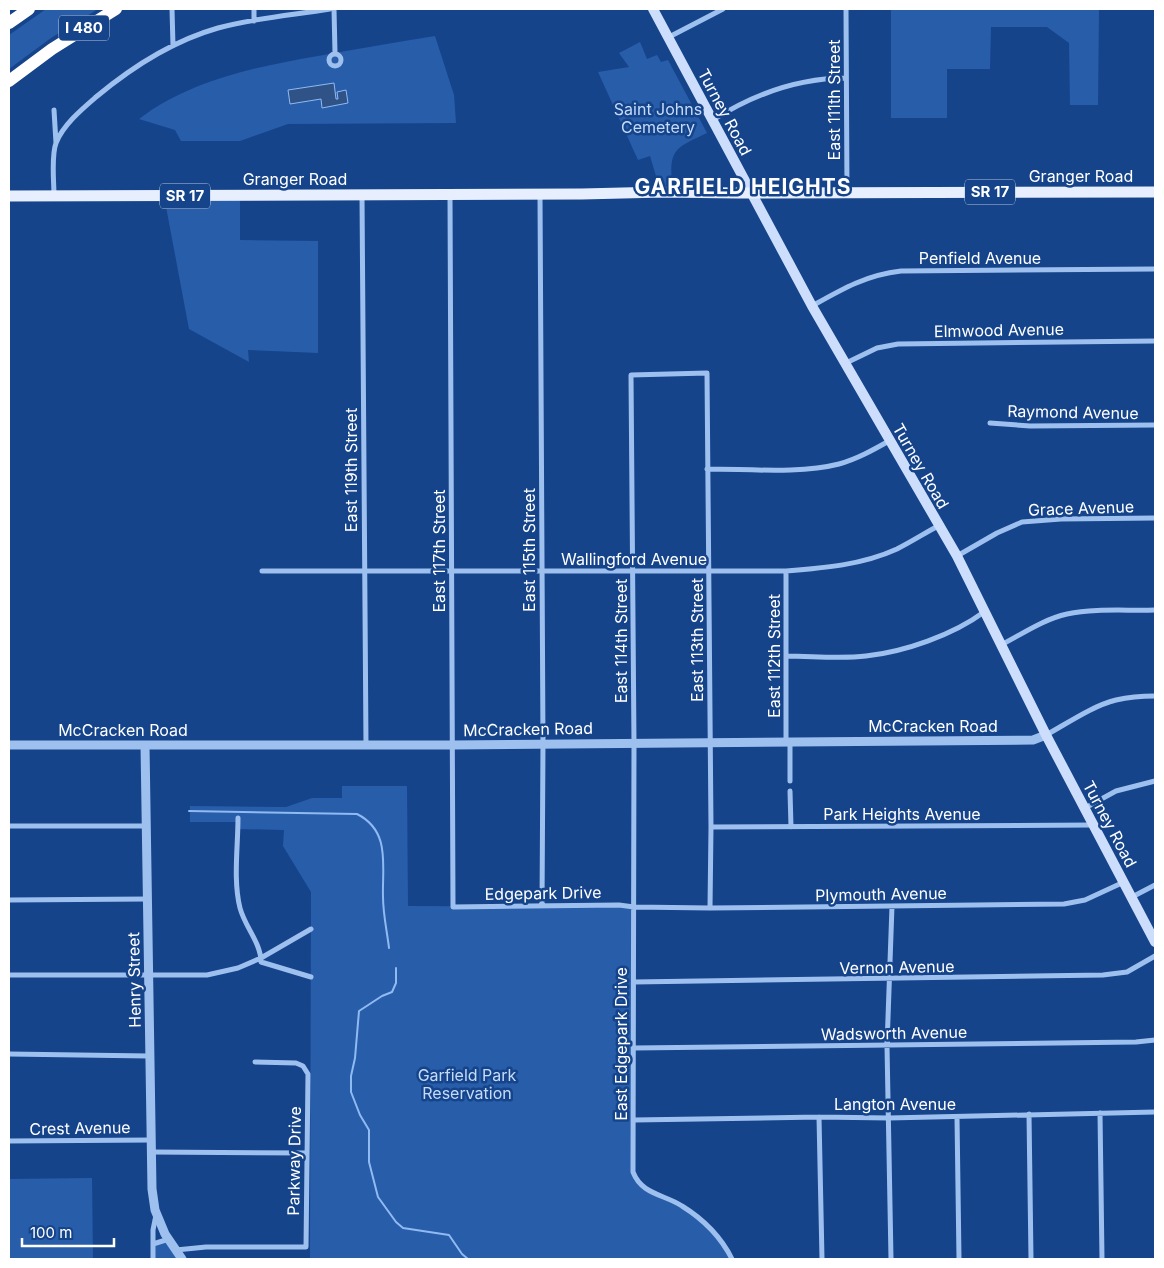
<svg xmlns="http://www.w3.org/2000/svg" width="1164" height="1268" viewBox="0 0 1164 1268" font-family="Inter,sans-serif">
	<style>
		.green { fill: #285daa }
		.water { fill: #305387; stroke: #90baf2 }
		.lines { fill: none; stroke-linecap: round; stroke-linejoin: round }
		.stream { stroke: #90baf2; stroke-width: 2 }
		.minor { stroke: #9ec0ef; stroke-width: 5 }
		.tertiary { stroke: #9ec0ef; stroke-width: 9 }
		.secondary { stroke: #ccdefb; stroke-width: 10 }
		.primary { stroke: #e7efff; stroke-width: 11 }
		.motorway { stroke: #fff; stroke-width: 12 }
		.labels { text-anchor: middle; stroke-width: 5; stroke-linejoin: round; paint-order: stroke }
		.shield { fill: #15448b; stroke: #b9c7dc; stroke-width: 1 }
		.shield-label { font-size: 15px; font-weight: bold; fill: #fff }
		.street-label { font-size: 16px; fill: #fff; stroke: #15448b }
		.park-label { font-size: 16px; fill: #c5dbfb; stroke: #15448b }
		.district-label { font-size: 21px; font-weight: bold; letter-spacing: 1px; fill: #fff; stroke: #15448b }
	</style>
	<rect width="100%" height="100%" fill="#15448b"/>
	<!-- green -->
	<path class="green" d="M46,9H98L51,38L9,69V35Z
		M961,9H1099L1098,105H1070L1069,43L1047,27H991L990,69H947V118H891V10Z
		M435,36L454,95L456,123L288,124L240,141H181L175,130L139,119C191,80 255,67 318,56C357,49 396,42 435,36Z
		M640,42L647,59L657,55L661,62L668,60L707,133C675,148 669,149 672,185L659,186L650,156L638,160L598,72L629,67L619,53Z
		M164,196H240V240L318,241V353L248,350L249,362L189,329Z
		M342,786H407L408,906L634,907L633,1172L640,1185L701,1219L732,1259H310L311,892L283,846L284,830L238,829V822H190V806L286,807L312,798H342Z
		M92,1178L93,1259H9V1179Z
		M169,1239L182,1259H153V1244Z"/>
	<!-- water -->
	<path class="water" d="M334,83L336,99H338L337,92L346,90L348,103L322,108L321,99L290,104L288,90Z"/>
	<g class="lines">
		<!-- stream -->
		<path class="stream" d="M189,811L357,814C391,831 382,866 383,897C383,914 387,931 389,948
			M396,968V983L392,992L382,996L359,1011L355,1058L351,1076V1092L360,1115L369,1130V1162L378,1197L396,1222L403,1228L449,1235L462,1254L468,1259"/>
		<!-- minor -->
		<path class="minor" d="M172,9L173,46
			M254,9V21
			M334,9L335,53
			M846,9L847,192
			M669,37L723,9
			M329 60a6 6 0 1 1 12 0a6 6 0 1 1-12 0Z
			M54,110L56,143
			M713,120C754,94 797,78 846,78
			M450,194L453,907L619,905L634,907L710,908L1064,904L1085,900L1124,882
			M362,195L366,745
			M540,195L543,743L542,906
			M54,196C54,181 51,156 56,143C63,125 82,109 96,97C132,67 172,41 218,28C254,18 293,15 330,9
			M812,306C842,289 866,275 901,271L1155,269
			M846,363L877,348L898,344L1155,341
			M990,423L1030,426L1155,425
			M707,469C748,469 800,474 839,464C857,459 873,450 889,441
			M957,556L997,533L1022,522L1061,519L1155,518
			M262,571H786C824,568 862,565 897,549C911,542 925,533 938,526
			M786,571V741
			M1001,645C1022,634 1044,619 1067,614C1095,608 1127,611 1155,610
			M786,656C812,656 840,659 866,656C904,652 953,635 984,612
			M1046,735C1068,723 1092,706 1116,700C1129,697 1142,696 1155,696
			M790,741V781
			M790,791L791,827
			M1085,808L1116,791L1155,781
			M238,818C238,847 233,880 240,908C245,927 261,943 261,962L311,977
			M9,826H147
			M711,827L1093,825
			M1132,897L1155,885
			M9,900L148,899
			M710,908L711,827L707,373L631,375L634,743L633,1172C642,1195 664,1194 682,1206C703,1219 721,1237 732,1259
			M9,975H207L238,968L261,958L311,929
			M634,982L1103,975L1127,972L1155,956
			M634,1048L1136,1042L1155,1040
			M9,1054L149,1056
			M1100,1113L1102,1259
			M1029,1114L1031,1259
			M819,1117L822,1259
			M957,1117L959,1259
			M634,1120L819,1117L889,1118L1155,1112
			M9,1141L151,1140
			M151,1152L307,1153
			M153,1244L169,1239
			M176,1250L206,1247H306L308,1074L303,1066L296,1063L255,1062
			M153,1259V1230L156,1215
			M891,1259L887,1046L892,906"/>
		<!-- tertiary -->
		<path class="tertiary" d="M9,745H452L1033,740L1046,735
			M145,745L152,1189L155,1210L165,1234L182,1259"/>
		<!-- secondary -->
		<path class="secondary" d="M653,9L812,306L957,556L1046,735L1155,942"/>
		<!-- primary -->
		<path class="primary" d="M9,196L582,194L663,192L738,193L1155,192"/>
		<!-- motorway -->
		<path class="motorway" d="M9,23L29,9
			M9,81L52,49L116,9"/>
	</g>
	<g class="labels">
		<!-- shield labels -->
		<g class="shield">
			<rect x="59" y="15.5" width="50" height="25" rx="4"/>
			<rect x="965" y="179.5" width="50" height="25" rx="4"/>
			<rect x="160" y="183.5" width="50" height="25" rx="4"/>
		</g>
		<g class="shield-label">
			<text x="84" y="33">I 480</text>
			<text x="990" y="197">SR 17</text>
			<text x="185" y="201">SR 17</text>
		</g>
		<!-- street labels -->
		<g class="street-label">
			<text transform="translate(834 100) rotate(-90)" y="6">East 111th Street</text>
			<text transform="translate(725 112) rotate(62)" y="6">Turney Road</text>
			<text x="1081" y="182">Granger Road</text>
			<text x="295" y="185">Granger Road</text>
			<text x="980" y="264">Penfield Avenue</text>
			<text transform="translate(999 330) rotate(-1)" y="6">Elmwood Avenue</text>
			<text transform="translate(1073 412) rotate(1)" y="6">Raymond Avenue</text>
			<text transform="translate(921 466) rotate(60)" y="6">Turney Road</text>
			<text transform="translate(351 470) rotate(-90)" y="6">East 119th Street</text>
			<text transform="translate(1081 508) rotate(-2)" y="6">Grace Avenue</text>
			<text transform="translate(529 550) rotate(-90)" y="6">East 115th Street</text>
			<text transform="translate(439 551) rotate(-90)" y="6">East 117th Street</text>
			<text x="634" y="565">Wallingford Avenue</text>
			<text transform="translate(697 640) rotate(-90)" y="6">East 113th Street</text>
			<text transform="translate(621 641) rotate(-90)" y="6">East 114th Street</text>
			<text transform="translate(774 656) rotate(-90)" y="6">East 112th Street</text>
			<text x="933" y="732">McCracken Road</text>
			<text transform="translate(528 729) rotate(-1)" y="6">McCracken Road</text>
			<text x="123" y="736">McCracken Road</text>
			<text x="902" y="820">Park Heights Avenue</text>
			<text transform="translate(1110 824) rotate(62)" y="6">Turney Road</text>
			<text transform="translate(543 893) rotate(-1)" y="6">Edgepark Drive</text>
			<text transform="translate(881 894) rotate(-1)" y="6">Plymouth Avenue</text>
			<text transform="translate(897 967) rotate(-1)" y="6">Vernon Avenue</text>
			<text transform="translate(134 980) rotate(-91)" y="6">Henry Street</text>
			<text transform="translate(894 1033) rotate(-1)" y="6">Wadsworth Avenue</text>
			<text transform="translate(621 1044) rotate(-90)" y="6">East Edgepark Drive</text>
			<text x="895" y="1110">Langton Avenue</text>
			<text transform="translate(80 1128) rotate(-1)" y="6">Crest Avenue</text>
			<text transform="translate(294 1161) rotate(-89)" y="6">Parkway Drive</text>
		</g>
		<!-- park labels -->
		<g class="park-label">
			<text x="658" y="115">Saint Johns<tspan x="658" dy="18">Cemetery</tspan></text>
			<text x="467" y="1081">Garfield Park<tspan x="467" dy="18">Reservation</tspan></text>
		</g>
		<!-- district labels -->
		<g class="district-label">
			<text x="743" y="194">GARFIELD HEIGHTS</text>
		</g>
	</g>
	<!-- border -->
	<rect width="1164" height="1268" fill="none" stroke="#ffffff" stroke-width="20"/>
	<!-- scale -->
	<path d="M22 1238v8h92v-8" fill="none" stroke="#ffffff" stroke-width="2.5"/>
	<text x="30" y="1238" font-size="15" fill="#ffffff" stroke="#15448b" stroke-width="4" paint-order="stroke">100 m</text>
</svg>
